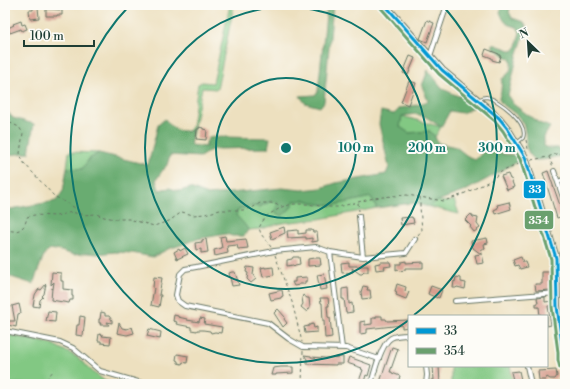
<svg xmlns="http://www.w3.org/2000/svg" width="570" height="389" viewBox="0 0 570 389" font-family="'Libre Bodoni',serif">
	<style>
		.green { fill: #82c883; stroke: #50825c }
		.forest { fill: #69ac71; stroke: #447452 }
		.building { fill: #d79e8e }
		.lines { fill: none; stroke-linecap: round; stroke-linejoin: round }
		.service-casing { stroke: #677665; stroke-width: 4 }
		.minor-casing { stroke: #677665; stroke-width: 6 }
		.secondary-casing { stroke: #677665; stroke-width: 8 }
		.path { stroke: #677665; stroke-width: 1; stroke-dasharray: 3 3; stroke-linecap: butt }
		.service { stroke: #fff; stroke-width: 2 }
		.minor { stroke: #fff; stroke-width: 4 }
		.secondary { stroke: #fde4d0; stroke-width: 5.5 }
		.bus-1-casing { stroke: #fdfcf7; stroke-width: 6 }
		.bus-2-casing { stroke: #fdfcf7; stroke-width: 6 }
		.bus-1 { stroke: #0098d4; stroke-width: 3 }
		.bus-2 { stroke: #6aa06e; stroke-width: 3 }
		.ring { fill: none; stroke: #0f766e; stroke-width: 2 }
		.centre { fill: #0f766e; stroke: #fdfcf7; stroke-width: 2 }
		.ring-label { font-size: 12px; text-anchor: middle; font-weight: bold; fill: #0f766e; stroke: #fdfcf7; stroke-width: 4; stroke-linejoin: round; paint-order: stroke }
		.line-badge { stroke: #fdfcf7; stroke-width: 1.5 }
		.badge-label { font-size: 11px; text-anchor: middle; font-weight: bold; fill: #fff }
	</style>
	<rect width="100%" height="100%" fill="#fdfcf7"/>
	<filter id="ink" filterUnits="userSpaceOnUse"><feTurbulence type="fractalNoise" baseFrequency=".025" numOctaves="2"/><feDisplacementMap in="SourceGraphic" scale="8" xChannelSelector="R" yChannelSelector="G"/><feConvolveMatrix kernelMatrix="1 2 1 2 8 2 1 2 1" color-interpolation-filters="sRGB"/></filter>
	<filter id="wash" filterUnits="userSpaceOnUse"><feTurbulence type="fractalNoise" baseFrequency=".012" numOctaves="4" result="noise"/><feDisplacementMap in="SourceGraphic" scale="16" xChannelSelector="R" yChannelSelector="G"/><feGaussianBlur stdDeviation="0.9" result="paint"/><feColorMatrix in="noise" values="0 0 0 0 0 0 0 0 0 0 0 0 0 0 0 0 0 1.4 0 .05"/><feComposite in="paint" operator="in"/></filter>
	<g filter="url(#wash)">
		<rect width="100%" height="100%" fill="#ede0bf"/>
		<!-- green -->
		<path class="green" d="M230,5H234L217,89L202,88L193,131H188L192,127L198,84L202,82L213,83Z
			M402,116L441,127L435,137L430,131L409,133L400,127Z
			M69,152L99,153L89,159L82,169L67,168Z
			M371,197L377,208L319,219L282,223L260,229L248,230C245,223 239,220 235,214L239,209L252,206L260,207L271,201L278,203L290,209L294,201L306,200L319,204L335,205Z
			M454,200L459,214L430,207L435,202L438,201L447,202Z
			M5,334L52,344L77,357L93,372L105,381L119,384H5Z
			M451,366H510L514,384H451Z"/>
		<!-- forest -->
		<path class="forest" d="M327,5H333L324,102L320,107L305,103L300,96L315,95L318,91Z
			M503,5H511L509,12L512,18L524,22L527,27L518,53L508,96L513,104L539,123L550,127L544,137V146L549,148H558L565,152L564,157C558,156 554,157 548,159C544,160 539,160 535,160L530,155L526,147V137L524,126L518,116L501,103L499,98L501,91L502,79C510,73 512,70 511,60C504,56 500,51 493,48V44L513,51L517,46L520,32L517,27C506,25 504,22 500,12Z
			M428,70L443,89L458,96H468L474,107L462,113L450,111L441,127L426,117L416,114L402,116L400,127L409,133L430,131L435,137L438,143L456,147L466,155L475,160L485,150L493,147L503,154L516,155L520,161L506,168L489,178L465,191L435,202L430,207L411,203L377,208L371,197L335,205L319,204L306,200L294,201L290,209L282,216L274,212L278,203L271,201L259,207L252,206L239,209L236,215C239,220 245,223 248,230L244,236H232L226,234L197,239L181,245L168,249L153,257L132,253L115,252L97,254L89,253L74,255L61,251L50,249L44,255L33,284L5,275V210L56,201L63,191L67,168L82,169L89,159L99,153L148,165L158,125L165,119C175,132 178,131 193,131L190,145L206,147V142L210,137H223L270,138L268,148L214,149L209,151L200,157L170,155L167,165L162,171L156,180L159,190L169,188L180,191L190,188L208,195L282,188L302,190L321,188L336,183L386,174L389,167L379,124L381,111L394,114L400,108L417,105L428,101L422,86Z
			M5,109L13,118L34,124L29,153L5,155Z"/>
		<g id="blocks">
			<!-- building -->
			<path class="building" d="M38,7L39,18L30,19L29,10H33V8Z
				M46,9L62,10V15H57V16H46Z
				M427,20L434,23L427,42L420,39Z
				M21,21L22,25L25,24L27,29L22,31L21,29L10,33L8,28L14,25L13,24Z
				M486,49L499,54V56H501L499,62L492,60V58L484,55Z
				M410,56L415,58L408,75L403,73Z
				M409,81L416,83L408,105L401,102Z
				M199,127L203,128V129L207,130L206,140L196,139L197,129H199Z
				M548,171L563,214V216L557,218L543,173Z
				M508,174L510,179H511L514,187L507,190L501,176Z
				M509,202L511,209L495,214L494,210L498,208L497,205Z
				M471,214L473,217L478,218L477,224L480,228L474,232L470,227L471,226L465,220Z
				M412,217V218H413L414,223L401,225L400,218Z
				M284,227L285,233L272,239L270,232Z
				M298,230V234L306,233V230H312L313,232H317L318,241L312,242V238L306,239V237L288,238L287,231Z
				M225,236L226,241L246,239L248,248L238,249L237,245L227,246L228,253L215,256L214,250L222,248L220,237Z
				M487,238L488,243L484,244L485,249H481L484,263L477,264L475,255L481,254L473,248L471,241Z
				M206,239L208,252L201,253V249L196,250L195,243L202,242V240Z
				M185,248L188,254L177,259L174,252L179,249L180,251Z
				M293,257H299L300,264L295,265L294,266L293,265L287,266V260L292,259Z
				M521,257L523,262H525L527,267L520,269L518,265L515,266L513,260Z
				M314,258H320L321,265L308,266V259Z
				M406,261V263L423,262V268H405V270L399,271L398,269L396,270V264H401V262Z
				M349,262V266H368V272H364L362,274H360L352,268L353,272L342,273L341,263Z
				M380,262H390L391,266L384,267L385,269L376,270L375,264L380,263Z
				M247,267L254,268L253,275L256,279L251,283L247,279L248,273L246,272Z
				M265,267V268L273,267L274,275L263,277L261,268Z
				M52,272L61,273V281H63V289L72,290V296H73V300H70L69,303L51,300L52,288L53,289L54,282L51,285Z
				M232,272H235L239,285L232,286L229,273Z
				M542,272H550V290L536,291L535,284H542Z
				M324,274L327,289L320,290L317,275Z
				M154,277L162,278L159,295H161L159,307L151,305L154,288H153Z
				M307,277V281H305V284H299V285L294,286L292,282H295V278Z
				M456,277L461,278V282L466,283L465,289L457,287L456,288H453L454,281L455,282Z
				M46,284L44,294L42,296L43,297L40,300L39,307L33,306L35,295L36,293L39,289L41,290Z
				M397,284L406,287L405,291L409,292L406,299L396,295L397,292L395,291Z
				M363,286L368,287L367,290H370L371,298L362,299L361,292Z
				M431,286L442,290L439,298L437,297V298L428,294Z
				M348,288L349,304L352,303L353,312L346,313L344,299H342V289Z
				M282,290L283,296L281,297V298L271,300L269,293Z
				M303,295L307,298H309L310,307L307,312L301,307L303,304L302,298Z
				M545,297V302L553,301V305L548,306L551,325L547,326V316H540L539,307H536V303H538L537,298Z
				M320,298H328L329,306H327L328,317L330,318L332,337L325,338L324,321H323L322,303H321Z
				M19,304L21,313L18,314L16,327L8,325L9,321H15L12,306Z
				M278,309L285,317L284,319L287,323L283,327L274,313Z
				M48,311L56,312L55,322L46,321Z
				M101,312L105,313V316H109L112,320V323L107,322L109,325H100L101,323H99V319H100Z
				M174,315L178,316V317L187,319V320L199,322L200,318L205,319L204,324L222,327L221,333L215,332L211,333L210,331L203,330H197V331L191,330V327L176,324L177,322L173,321Z
				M80,316L85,317L83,336L76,335L77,325H79Z
				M376,316H382V319H386L387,321L409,320V327L402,328V325L367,329V333L360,334V322L365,321V325L372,324V318H376Z
				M119,323L122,328L127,329L132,327L134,333L127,335L117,333Z
				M313,324L314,328L317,327V332L305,333L304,327L309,326V325Z
				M149,329L161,332L160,339L147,336Z
				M99,334L103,335L102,336L111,337L110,344L101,343V341H98Z
				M392,347L398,349L390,372H392V373L400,376L399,379L400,380L398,384H383L380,382Z
				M177,354L188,356L187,363L183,362L182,364L178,363V361L176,360Z
				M304,355L311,356V357L325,358L343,357V364H336V365L307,364V359Z
				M349,357L371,365L368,376L366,375L364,382L367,384H355L356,380L359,381L363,370L361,369L362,368L347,363Z
				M433,366H439L440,384H432L431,380H434Z
				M281,367H293V373L276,374V375H271L273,368Z
				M556,370L557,376L555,379H550L547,377L545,380H539L538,371Z
				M519,371L522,384H514L511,372Z"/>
		</g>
	</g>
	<g filter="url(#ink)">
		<use href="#blocks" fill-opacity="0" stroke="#677665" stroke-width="1"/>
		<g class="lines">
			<defs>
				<path id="service" d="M480,99C482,98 483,97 486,97C499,99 529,123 523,138L518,142"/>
				<path id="minor" d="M429,55L431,53L447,5
					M554,171L565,203
					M558,182L565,179
					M359,216L363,257
					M330,252L342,348
					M455,301L557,293
					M5,331L60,342L73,348L100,371L145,384
					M379,359L346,348L303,347L289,339L268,323L185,306L178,301L176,295L180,274L185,269L196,267L274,251L316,247L330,252L363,257L406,253L415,239
					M527,366L531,384
					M371,384C374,373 381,344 391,338C396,335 403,335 409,335
					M426,384L427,375L426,366"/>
				<path id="secondary" d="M385,5L442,70L478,100L499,118L507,128L525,157L556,258L557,306L563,352V360L565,367
					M565,375L564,379L565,383"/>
			</defs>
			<!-- service casing -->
			<use href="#service" class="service-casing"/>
			<!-- minor casing -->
			<use href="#minor" class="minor-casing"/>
			<!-- secondary casing -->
			<use href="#secondary" class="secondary-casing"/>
			<!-- path -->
			<path class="path" d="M5,119L6,121L19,127L23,133L20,153L23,162L54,196L77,209L82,214
				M526,140L528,149L527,150
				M549,157L553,167
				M531,160L548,157L555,154L565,155
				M358,203L359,211
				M5,229C17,234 25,230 27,217L34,215L56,216L72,212L82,215L96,214L104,217L116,219H129L154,226L169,221L182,212L193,215L205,214L220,210H243L252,208L260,203H271L282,206
				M418,235L422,230L420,207V198
				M271,247L261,234L259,228L262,222L268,215L284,206L294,204H307L327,207H338L374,198L392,196L407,195L444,201L461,195L482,185L491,180L501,172L521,163
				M275,255L292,302L302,342
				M560,256L565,251
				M43,384L53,371
				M302,384L303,351"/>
			<!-- service -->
			<use href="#service" class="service"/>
			<!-- minor -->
			<use href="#minor" class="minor"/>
			<!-- secondary -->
			<use href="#secondary" class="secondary"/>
			<defs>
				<path id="bus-1" d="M385,5L442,70L499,118L507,128L525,157L556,258L557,306L563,352V360L565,367"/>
				<path id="bus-2" d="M381,8L439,74L495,121L503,131L520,159L551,259L552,307L558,352V360L560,368"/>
			</defs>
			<!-- bus-1 casing -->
			<use href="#bus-1" class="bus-1-casing"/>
			<!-- bus-2 casing -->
			<use href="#bus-2" class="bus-2-casing"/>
			<!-- bus-1 -->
			<use href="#bus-1" class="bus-1"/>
			<!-- bus-2 -->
			<use href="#bus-2" class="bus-2"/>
		</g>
	</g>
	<!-- distance rings -->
	<g class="ring">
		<circle cx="286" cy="148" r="70"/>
		<circle cx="286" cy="148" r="141"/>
		<path d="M409 320A211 211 0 0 1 130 5M442 5A211 211 0 0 1 414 315"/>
	</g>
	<circle cx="286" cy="148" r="6" class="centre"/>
	<g class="ring-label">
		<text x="356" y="152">100 m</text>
		<text x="427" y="152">200 m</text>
		<text x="497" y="152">300 m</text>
	</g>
	<g class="line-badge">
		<rect x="523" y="180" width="23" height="19" rx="4" fill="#0098d4"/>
		<rect x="524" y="210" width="30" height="20" rx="4" fill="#6aa06e"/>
	</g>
	<g class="badge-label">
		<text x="535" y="193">33</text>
		<text x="539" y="224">354</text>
	</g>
	<!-- margin -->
	<rect width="570" height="389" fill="none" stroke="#fdfcf7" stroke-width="20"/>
	<!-- legend -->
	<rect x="408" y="315" width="140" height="52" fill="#fdfcf7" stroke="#a4b0a9"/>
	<rect x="416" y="328" width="20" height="6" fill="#0098d4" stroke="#a4b0a9"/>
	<text x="444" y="335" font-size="12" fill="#1f3d34">33</text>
	<rect x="416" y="348" width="20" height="6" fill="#6aa06e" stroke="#a4b0a9"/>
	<text x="444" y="355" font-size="12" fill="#1f3d34">354</text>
	<!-- north arrow -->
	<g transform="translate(528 42) rotate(335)" stroke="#fdfcf7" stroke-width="3" paint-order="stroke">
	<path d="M0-3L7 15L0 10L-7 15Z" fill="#1f3d34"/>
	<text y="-6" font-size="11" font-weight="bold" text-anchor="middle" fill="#1f3d34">N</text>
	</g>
	<!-- scale -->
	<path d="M24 40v6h70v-6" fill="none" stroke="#1f3d34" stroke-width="2"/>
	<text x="30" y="40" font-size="12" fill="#1f3d34" stroke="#fdfcf7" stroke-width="3" paint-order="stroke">100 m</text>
</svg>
